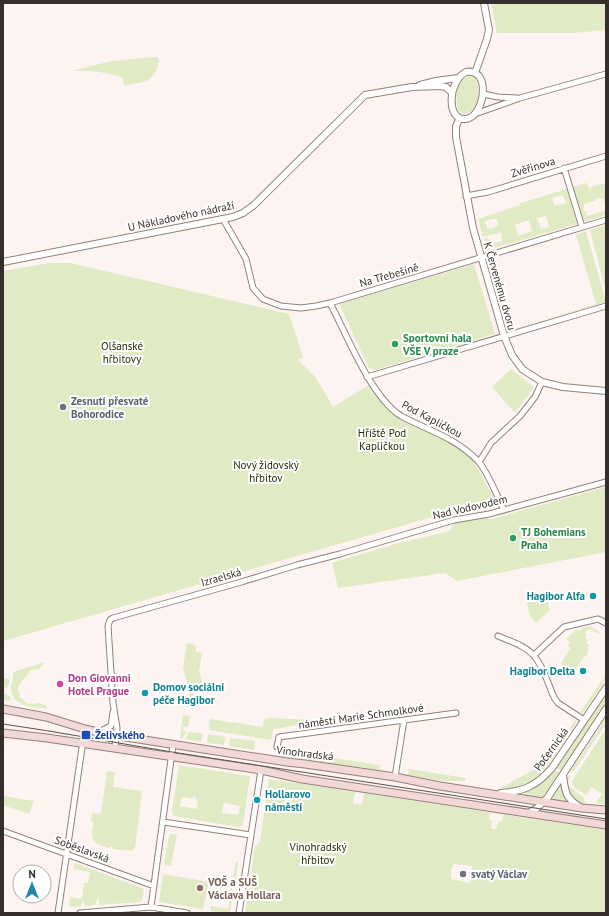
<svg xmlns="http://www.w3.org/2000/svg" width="609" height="916" viewBox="0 0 609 916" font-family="'PT Sans',sans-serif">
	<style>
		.green { fill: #e0eac4; fill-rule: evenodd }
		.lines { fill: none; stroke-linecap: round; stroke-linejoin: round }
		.minor-casing { stroke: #928078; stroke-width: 7 }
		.tertiary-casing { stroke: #928078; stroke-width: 8 }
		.secondary-casing { stroke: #928078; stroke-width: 9 }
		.minor { stroke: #fff; stroke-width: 5 }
		.tertiary { stroke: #fff; stroke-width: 6 }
		.secondary { stroke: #f2d8d6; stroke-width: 7 }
		.tram { stroke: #5a524f; stroke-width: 1 }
		.leisure-dot { fill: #2e9e5b; stroke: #fff; stroke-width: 1.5 }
		.worship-dot { fill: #6b7280; stroke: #fff; stroke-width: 1.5 }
		.culture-dot { fill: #0f9aa8; stroke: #fff; stroke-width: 1.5 }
		.hotel-dot { fill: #d1479c; stroke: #fff; stroke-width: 1.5 }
		.transit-dot { fill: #1a4fb4; stroke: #fff; stroke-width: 1.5 }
		.education-dot { fill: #8d6e63; stroke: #fff; stroke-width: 1.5 }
		.labels { text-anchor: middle; stroke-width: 4; stroke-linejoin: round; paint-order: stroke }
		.street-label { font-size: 11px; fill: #362e2b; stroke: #fff }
		.leisure-label { font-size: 11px; font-weight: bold; fill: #27864d; stroke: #fff; text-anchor: start }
		.park-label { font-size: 11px; fill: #262d04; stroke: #fff }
		.worship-label { font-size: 11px; font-weight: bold; fill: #5b616d; stroke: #fff; text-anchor: start }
		.culture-label { font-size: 11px; font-weight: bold; fill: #0d838f; stroke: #fff; text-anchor: end }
		.hotel-label { font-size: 11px; font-weight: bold; fill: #b23c85; stroke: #fff; text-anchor: start }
		.transit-label { font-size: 11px; font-weight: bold; fill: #164399; stroke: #fff; text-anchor: start }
		.education-label { font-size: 11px; font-weight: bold; fill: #785e54; stroke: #fff; text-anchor: start }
	</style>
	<rect width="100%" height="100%" fill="#fdf4f1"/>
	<!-- green -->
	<path class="green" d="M491,3H606V30L573,33H497Z
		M154,57H157L159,61C155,82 144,83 124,85L122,77C105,72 88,70 71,71L112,61Z
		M469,76L474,77C481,86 480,108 468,113C456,118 456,99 457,93C458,85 462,79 469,76Z
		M587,183L589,188L604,183L606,188V208L603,198L600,199L599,198H596L595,201L584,204V211H586L587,216L606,210V215L584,222L573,187Z
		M567,189L577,224L487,250L484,239L488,237L490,244L502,241L501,237L502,236L501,233H499L483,237L478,219L520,205V203ZM563,195L566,203L555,206L552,198ZM546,216L549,227L541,229L537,218ZM493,219H497L499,225L494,227V228L487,229L485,221ZM529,220L532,231L518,236L515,225Z
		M606,225V292L590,230Z
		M586,231L606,302L511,330L596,304L576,235Z
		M49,263H70L289,314L303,357L298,360L316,378L333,407L369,385L391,413L399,419L445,438L473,460L497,504L450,512L3,641V271Z
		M474,264L495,334L375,370L369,368L339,304Z
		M511,369L534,387L515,413L492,387Z
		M606,487V552L457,581L445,573L338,588L332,563L395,544L450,531L454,523L485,517L491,519Z
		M546,593L550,610L536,623L530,616L526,598Z
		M590,626L600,632L598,634L590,629L587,630L585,633L587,636L585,638L588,640L586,643L589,645L587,648L589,649L586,656H585L568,679L561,663L571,648L568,645L570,642L566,639L577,629L579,631L582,628Z
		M187,643L193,644L196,646V652L202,653L199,671L205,691L194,689L191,707H187L190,691L183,668Z
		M45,662L39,669L31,670L19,685L18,690L20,695L19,696L29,705L31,703L33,704L40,703L43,705H46L47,708C35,708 13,707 11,690C10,684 14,681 13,672Z
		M606,674V679L584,712L580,713Z
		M4,678L9,679L10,681L8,687L4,688L5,694L8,695L11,699L9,701L3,700V681Z
		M606,691V706L563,770L555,768Z
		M183,715L190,716L188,727L183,726V731H187L182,739L180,738Z
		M271,718L314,720L315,723L273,729L271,740L209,730L210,719L263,727L264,719Z
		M606,718V724L574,771L570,772Z
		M576,719V723L548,765H546V762Z
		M606,729V805L596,803L602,794L591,787L586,795L574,787L571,783L575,776Z
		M189,732L203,733L201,742L185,739Z
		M208,734L225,737L224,745L207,743Z
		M230,738L255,741L254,750L229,746Z
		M280,750L380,765L379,770L279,756Z
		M179,765L250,776L243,825L238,827L174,816L172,812ZM193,796L196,797L195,799L198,800L197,809L180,806L182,797L192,799ZM226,803L240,806L238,815L222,813L223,804Z
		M541,766L546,768C533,782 519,790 500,788Z
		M409,769L466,778L465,781H445L408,775Z
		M553,770L562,773L544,797L524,795V792L540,784Z
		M107,771L115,772L113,787L142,791L135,848L131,851L113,849V847L110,846L109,848C91,843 90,840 94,822L91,821L92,813L101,814Z
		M569,775L571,776L568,781L569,786L583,797L586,805C572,802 564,788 569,775Z
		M269,779L606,830V913H245L255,847L260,841ZM355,792L364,793L362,805L353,803ZM490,813L503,815L502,822L499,821L496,829H492L491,827L492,821L489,820ZM454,864L472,866V870L475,873V877L471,878L470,883L451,879V870Z
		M559,786L561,787L566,800V801L555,800L552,798Z
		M3,796L34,801L29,814L3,805Z
		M171,834H177L171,866L164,865L169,836Z
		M236,861L238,863L236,879L233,881L232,889L234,891L230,911L229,913L211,911V906L228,909Z
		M75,863L144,889L142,900L140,902L99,905V899H97L95,905L85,906L83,900L81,906L70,907L69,905L70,897L82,899L84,883H88L90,872L73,869Z
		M163,874L209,882L203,909L159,902Z"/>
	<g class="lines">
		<defs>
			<path id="minor" d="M483,94L498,97L517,98
				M475,114L520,98L606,74
				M564,168L582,227
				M466,196L488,192L606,156
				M223,219L246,259L253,288L263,299L281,306L301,308L316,306L330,303L606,220
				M330,303C347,335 371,397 401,416C429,431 455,437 478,461C488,472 497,496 504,510
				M367,377L606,306
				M479,462L491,443L520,416L535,397L542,382
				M498,636C510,641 526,646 534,656C545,668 548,686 555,699L558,703L584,720
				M534,655L564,627L598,619L606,623
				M99,732L111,726L113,712
				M277,747L279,737L456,713
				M115,748L117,728L113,703L108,626L110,620L113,618L238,583L297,565L340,554L454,520L489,514L606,482
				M395,777L404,720
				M163,822L251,835
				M3,831L154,886
				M151,907L173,745
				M58,913L84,734L89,730
				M80,913L151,907L187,913
				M239,913L261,770"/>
			<path id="tertiary" d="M466,72C492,67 485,118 465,119C446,120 448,81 466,72Z
				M475,73L487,39L489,30L484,3
				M420,85L436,81L458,78
				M460,118L456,126V137L473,228L504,336L512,355L522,369L542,382L563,387L606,391
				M3,262L233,217L243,213L254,205L365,95L412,87L440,86L446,87L452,93
				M563,775C565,791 565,798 580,807
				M501,793C525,791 536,786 552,768L606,688
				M529,813L537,808L548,797L606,709"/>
			<path id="secondary" d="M3,709L46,717L85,729L106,734L287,762L305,764L395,777L440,786L582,808L606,810
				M3,733L47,738L261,770L302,779L606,825"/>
		</defs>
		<!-- minor casing -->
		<use href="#minor" class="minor-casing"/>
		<!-- tertiary casing -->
		<use href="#tertiary" class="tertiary-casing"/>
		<!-- secondary casing -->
		<use href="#secondary" class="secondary-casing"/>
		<!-- minor -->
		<use href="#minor" class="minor"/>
		<!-- tertiary -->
		<use href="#tertiary" class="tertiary"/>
		<!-- secondary -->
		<use href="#secondary" class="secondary"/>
		<!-- tram -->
		<path class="tram" d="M3,724C60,732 116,743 172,752L606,819"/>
	</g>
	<!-- markers -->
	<g class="leisure-dot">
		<circle cx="395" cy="344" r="4"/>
		<circle cx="513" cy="538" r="4"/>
	</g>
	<g class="worship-dot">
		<circle cx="63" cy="407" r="4"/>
		<circle cx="463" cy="874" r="4"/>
	</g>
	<g class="culture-dot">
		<circle cx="593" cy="596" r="4"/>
		<circle cx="583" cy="671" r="4"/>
		<circle cx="145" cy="693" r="4"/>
		<circle cx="257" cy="800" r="4"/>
	</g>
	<circle class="hotel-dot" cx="60" cy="684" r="4"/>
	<rect class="transit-dot" x="81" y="730" width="10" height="10" rx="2"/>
	<circle class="education-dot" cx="200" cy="888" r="4"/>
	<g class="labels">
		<!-- street labels -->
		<g class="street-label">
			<text transform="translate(533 167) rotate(-17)" y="4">Zvěřinova</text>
			<text transform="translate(181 216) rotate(-12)" y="4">U Nákladového nádraží</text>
			<text transform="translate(389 275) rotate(-16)" y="4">Na Třebešíně</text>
			<text transform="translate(500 286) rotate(74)" y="4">K Červenému dvoru</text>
			<text transform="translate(432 419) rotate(28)" y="4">Pod Kapličkou</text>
			<text transform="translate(470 507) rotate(-13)" y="4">Nad Vodovodem</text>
			<text transform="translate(221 577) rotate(-16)" y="4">Izraelská</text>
			<text transform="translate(361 716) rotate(-8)" y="4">náměstí Marie Schmolkové</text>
			<text transform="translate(551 749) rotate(-54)" y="4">Počernická</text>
			<text transform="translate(305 753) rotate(7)" y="4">Vinohradská</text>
			<text transform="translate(82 849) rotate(20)" y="4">Soběslavská</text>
		</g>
		<!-- leisure labels -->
		<g class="leisure-label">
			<text x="403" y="342">Sportovní hala<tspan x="403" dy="13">VŠE V praze</tspan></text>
			<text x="521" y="536">TJ Bohemians<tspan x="521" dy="13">Praha</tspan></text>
		</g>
		<!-- park labels -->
		<g class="park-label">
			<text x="122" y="350">Olšanské<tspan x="122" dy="13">hřbitovy</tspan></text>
			<text x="382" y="437">Hříště Pod<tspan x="382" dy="13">Kapličkou</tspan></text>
			<text x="266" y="469">Nový židovský<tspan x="266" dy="13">hřbitov</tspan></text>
			<text x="318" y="851">Vinohradský<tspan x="318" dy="13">hřbitov</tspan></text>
		</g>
		<!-- worship labels -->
		<g class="worship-label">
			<text x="71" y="405">Zesnutí přesvaté<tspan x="71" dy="13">Bohorodice</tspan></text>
			<text x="471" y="878">svatý Václav</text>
		</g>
		<!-- culture labels -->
		<g class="culture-label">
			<text x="585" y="600">Hagibor Alfa</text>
			<text x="575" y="675">Hagibor Delta</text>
			<text x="153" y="691" text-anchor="start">Domov sociální<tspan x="153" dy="13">péče Hagibor</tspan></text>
			<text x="265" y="798" text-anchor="start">Hollarovo<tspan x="265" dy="13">náměstí</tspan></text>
		</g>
		<!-- hotel labels -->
		<g class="hotel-label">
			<text x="68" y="682">Don Giovanni<tspan x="68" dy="13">Hotel Prague</tspan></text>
		</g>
		<!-- transit labels -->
		<g class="transit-label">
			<text x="95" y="739">Želivského</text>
		</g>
		<!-- education labels -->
		<g class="education-label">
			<text x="208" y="886">VOŠ a SUŠ<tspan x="208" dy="13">Václava Hollara</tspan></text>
		</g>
	</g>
	<!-- border -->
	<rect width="609" height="916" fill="none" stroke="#362e2b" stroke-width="8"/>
	<!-- north arrow -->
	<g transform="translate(32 884)"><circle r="19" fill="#ffffff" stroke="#afabaa"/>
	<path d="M0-3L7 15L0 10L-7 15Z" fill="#1d87af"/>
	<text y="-6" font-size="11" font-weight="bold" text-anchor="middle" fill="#362e2b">N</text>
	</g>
</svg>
